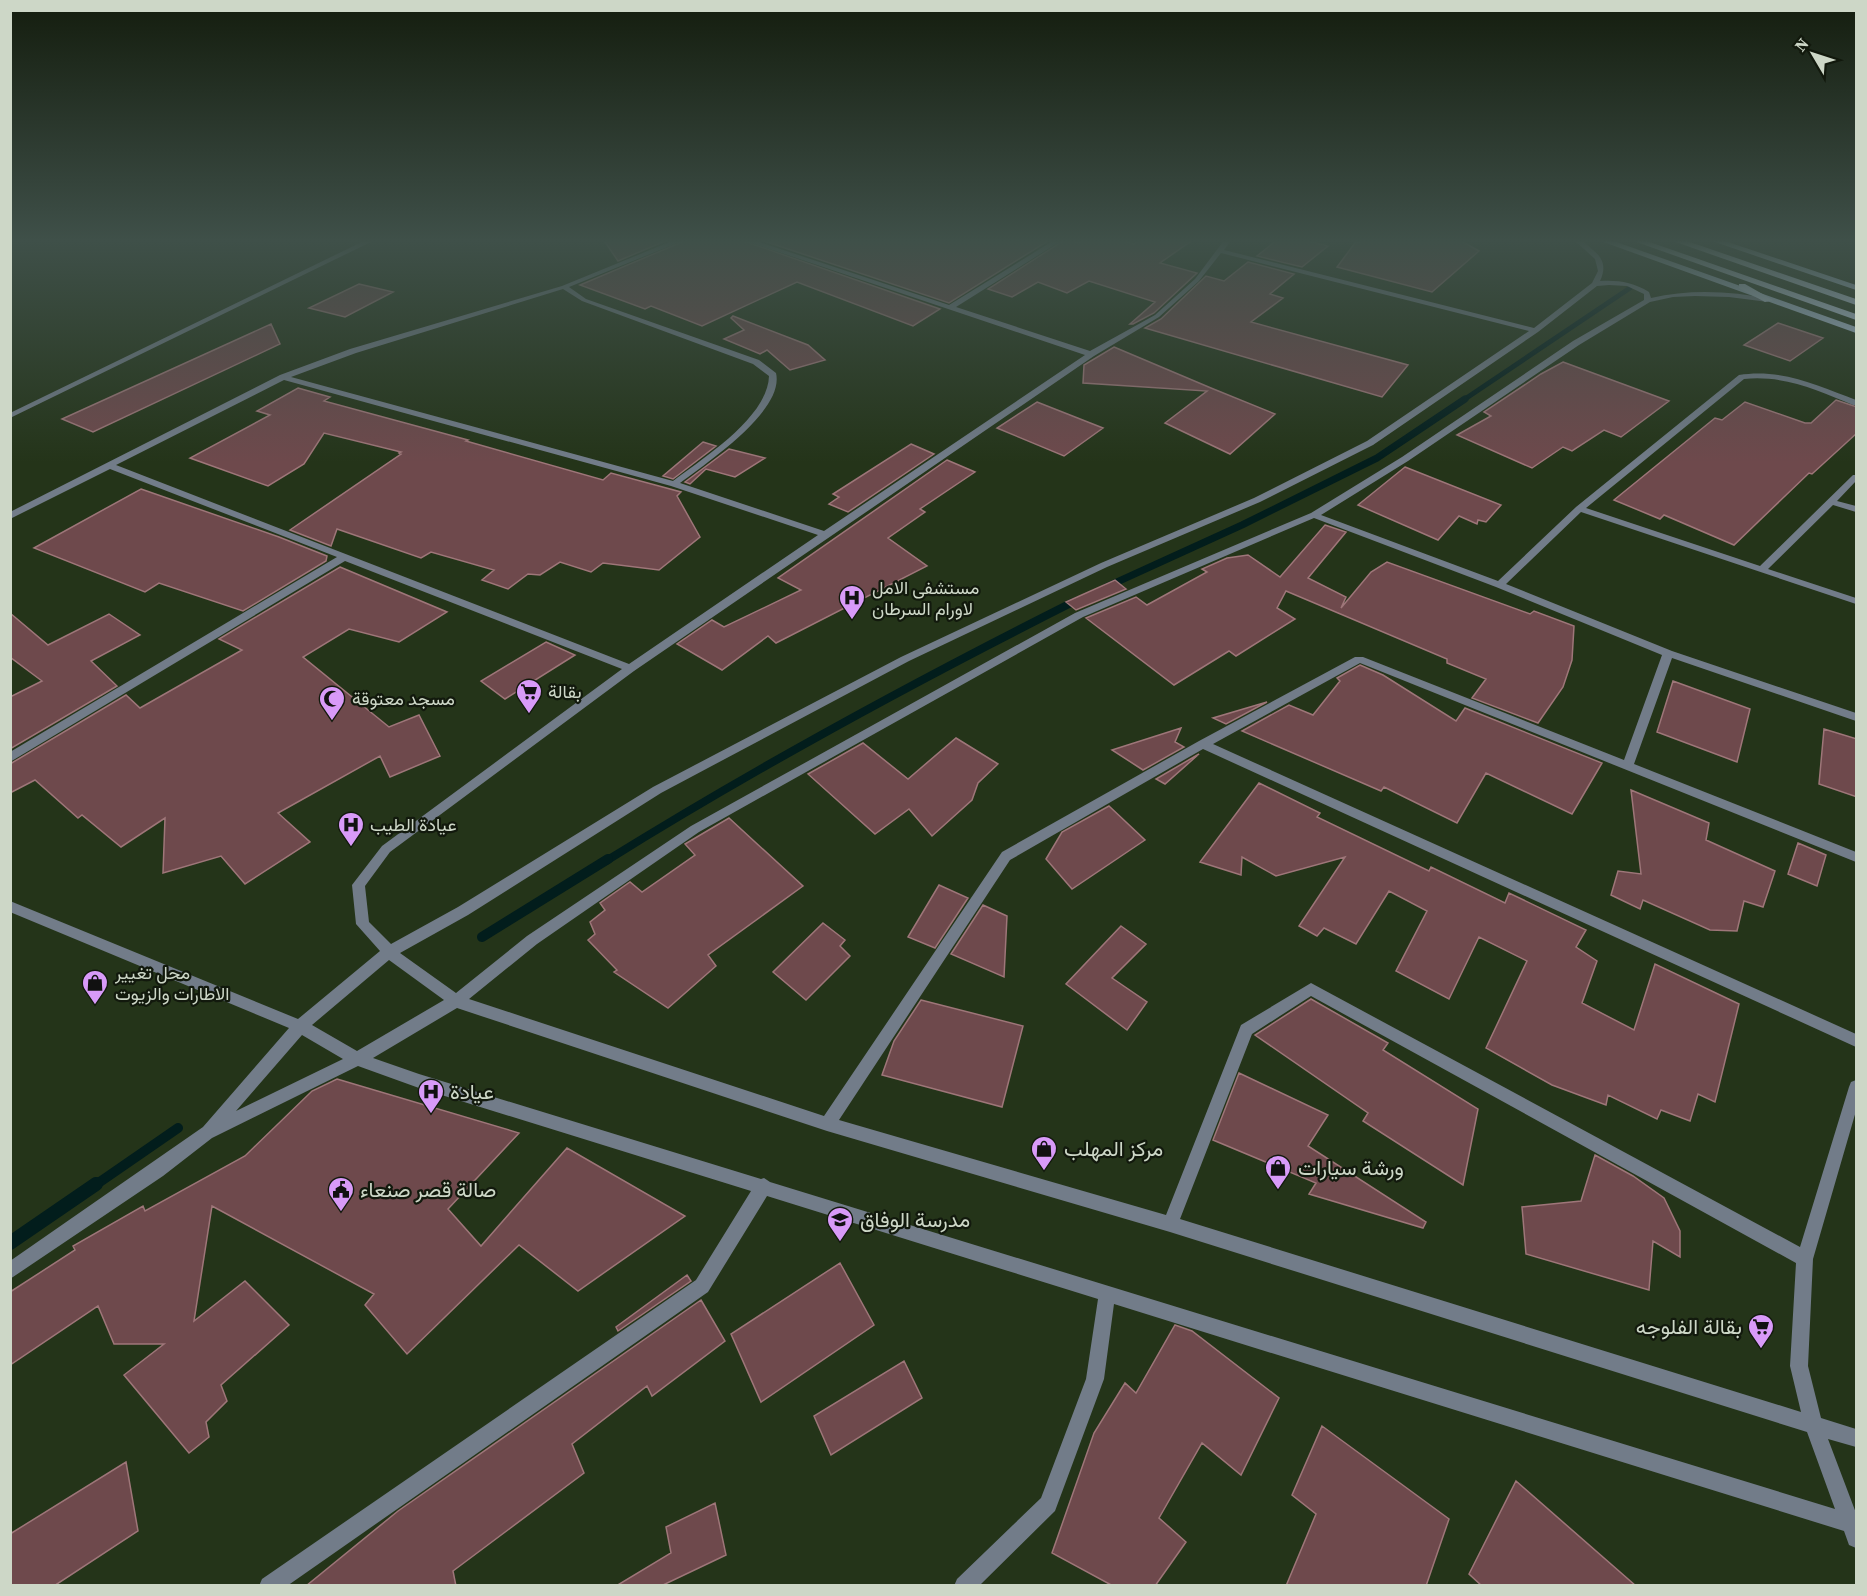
<svg xmlns="http://www.w3.org/2000/svg" width="1867" height="1596" viewBox="0 0 1867 1596" font-family="'Source Serif 4',Vazirmatn,serif">
	<style>
		.lines { fill: none; stroke-linecap: round; stroke-linejoin: round }
		.stream-far4 { stroke: #021d1c; stroke-width: 5 }
		.stream-far3 { stroke: #021d1c; stroke-width: 7 }
		.stream-far2 { stroke: #021d1c; stroke-width: 8 }
		.stream-far1 { stroke: #021d1c; stroke-width: 10 }
		.stream { stroke: #021d1c; stroke-width: 14 }
		.building { fill: #6e494c; stroke: #9e7679; stroke-width: 1.5 }
		.minor { fill: #727c89; fill-rule: evenodd }
		.primary { fill: #b4cae4; fill-rule: evenodd }
		.trunk { fill: #c6d8f0; fill-rule: evenodd }
		.labels { text-anchor: middle; stroke-width: 4.5; stroke-linejoin: round; paint-order: stroke }
		.poi-label { font-size: 18px; fill: #cdd7c7; stroke: #12190d; text-anchor: start }
		.near-poi-label { font-size: 21px; fill: #cdd7c7; stroke: #12190d; text-anchor: start }
	</style>
	<rect width="100%" height="100%" fill="#243419"/>
	<g class="lines">
		<!-- stream-far4 -->
		<path class="stream-far4" d="M1462,401L1630,288"/>
		<!-- stream-far3 -->
		<path class="stream-far3" d="M1106,587L1242,525L1377,458L1465,399
			M1070,604L1077,600"/>
		<!-- stream-far2 -->
		<path class="stream-far2" d="M606,861C757,767 914,682 1073,602"/>
		<!-- stream-far1 -->
		<path class="stream-far1" d="M482,937L608,859
			M94,1186L178,1128"/>
		<!-- stream -->
		<path class="stream" d="M10,1243L96,1184"/>
	</g>
	<!-- building -->
	<path class="building" d="M603,239H670L618,261Z
		M689,239H738L940,309L913,326L797,282L702,326L651,306L645,309L580,285Z
		M758,239H1051L949,303Z
		M1066,239L1079,243L1085,239H1117L1134,244L1141,239H1194L1160,263L1197,273L1154,313L1133,324H1130L1155,302L1089,281L1067,293L1038,282L1012,297L988,289Z
		M1278,239H1301L1328,246L1302,267L1257,256Z
		M1374,239H1458L1479,251L1432,292L1337,267L1355,243Z
		M1248,262L1294,274L1270,294L1283,298L1251,322L1408,365L1382,397L1145,328L1161,319L1206,276L1224,281Z
		M359,284L393,292L345,317L309,308Z
		M733,316L808,345L825,360L790,370L767,350L760,354L724,339L744,330L731,318Z
		M1778,323L1823,338L1790,361L1744,345Z
		M271,324L280,344L93,432L62,419Z
		M1114,347L1211,388L1275,414L1230,454L1165,423L1207,391L1083,383L1084,365Z
		M1563,362L1669,401L1621,437L1604,430L1572,451L1563,447L1532,468L1457,435L1491,416L1484,412L1541,374Z
		M298,388L330,397L324,401L468,440L466,441L603,480L611,473L681,492L677,496L700,537L659,570L603,563L591,572L560,562L540,575L528,574L508,589L482,580L494,570L431,552L421,558L337,529L331,546L290,530L401,454L399,453L401,452L324,433L304,464L268,486L190,458L270,415L257,411Z
		M1836,400L1857,407V433L1812,474L1809,473L1734,545L1664,515L1660,519L1614,500L1715,418L1722,420L1745,402L1805,423H1811Z
		M1037,402L1103,428L1064,456L997,428Z
		M703,442L716,446L673,479L663,476Z
		M911,444L934,454L848,512L829,504L839,497L833,494Z
		M729,449L765,458L735,477L706,469L690,484L685,482Z
		M947,460L975,472L920,509L925,512L888,538L927,566L776,643L768,636L722,670L677,644L712,620L724,627L801,590L778,578Z
		M1405,467L1501,505L1486,522L1478,520L1477,524L1459,516L1438,540L1358,505Z
		M141,489L279,537L327,556L326,561L243,611L159,583L145,592L34,548Z
		M1325,525L1346,532L1308,578L1346,597L1341,608L1371,572L1387,562L1530,614L1534,611L1574,626L1572,660L1563,687L1538,723L1472,698L1486,679L1447,663V659L1286,591L1277,608L1295,619L1236,656L1229,651L1174,685L1086,618L1136,597L1147,605L1207,572L1202,569L1227,558L1248,555L1280,577Z
		M340,567L447,612L399,642L349,629L303,657L389,727L419,715L440,756L390,777L380,756L278,813L310,842L245,884L221,856L163,873L165,818L121,847L82,815L78,818L35,780L10,793V764L126,695L140,708L242,650L219,639Z
		M1115,580L1126,589L1076,610L1066,602Z
		M10,613L48,645L109,614L140,635L91,661L117,686L10,749V697L42,681L10,657Z
		M546,642L575,655L505,699L481,681Z
		M1360,665L1383,675L1456,721L1465,708L1602,763L1572,814L1486,773L1457,823L1384,787L1381,791L1242,731L1289,705L1313,715L1340,681L1337,678Z
		M1673,681L1750,709L1737,762L1657,732Z
		M1267,702L1226,724L1213,718Z
		M1181,728L1175,742L1184,747L1143,770L1112,750Z
		M1824,729L1857,739V797L1819,784Z
		M956,738L998,764L978,783L972,800L932,836L909,809L875,834L808,774L863,743L908,779Z
		M1199,754L1165,784L1156,779Z
		M1259,783L1320,813L1317,817L1429,871L1431,867L1505,903L1509,893L1586,930L1576,947L1597,961L1582,1003L1634,1030L1655,964L1739,1004L1715,1102L1698,1094L1690,1121L1661,1110L1657,1119L1608,1095L1606,1105L1552,1085L1486,1048L1527,961L1479,937L1449,999L1396,971L1427,911L1389,891L1356,944L1324,928L1317,936L1299,926L1345,857L1276,876L1242,857L1241,875L1200,862Z
		M1631,790L1709,823L1706,840L1775,871L1763,907L1744,901L1737,931L1710,930L1643,900L1640,909L1611,895L1618,871L1641,874Z
		M1109,806L1145,840L1072,889L1046,859L1062,832Z
		M729,818L803,886L708,955L716,966L668,1008L614,972L617,970L588,940L595,934L590,922L605,910L600,903L630,882L642,892L695,855L685,844Z
		M1798,843L1826,855L1817,886L1788,874Z
		M939,885L968,898L935,948L908,937Z
		M983,905L1007,916L1004,977L951,954Z
		M823,923L845,940L840,946L850,956L806,1000L773,972Z
		M1121,926L1146,944L1112,978L1147,1002L1127,1030L1066,984Z
		M1311,999L1388,1043L1383,1050L1478,1109L1463,1185L1363,1121L1368,1113L1255,1035Z
		M921,1000L1023,1026L1002,1107L882,1075L894,1041Z
		M1239,1073L1328,1115L1308,1146L1426,1222L1423,1228L1309,1194L1316,1183L1213,1140Z
		M337,1079L519,1133L448,1209L481,1246L567,1148L685,1216L578,1291L519,1245L407,1354L365,1305L374,1294L212,1206L194,1321L245,1281L289,1325L221,1385L227,1401L206,1422L209,1437L189,1453L124,1375L164,1344H114L98,1306L10,1365V1292L75,1250L73,1246L143,1206L145,1211L245,1156L312,1091Z
		M1595,1155L1633,1176L1664,1198L1680,1231V1257L1653,1241L1649,1290L1526,1254L1522,1207L1581,1201Z
		M840,1263L874,1325L761,1402L731,1334Z
		M687,1275L691,1281L618,1331L616,1327Z
		M701,1300L725,1341L652,1396L647,1386L572,1444L584,1473L453,1571L456,1586H306L398,1511Z
		M1175,1325L1192,1331L1279,1398L1241,1475L1202,1443L1159,1518L1186,1542L1155,1586H1113L1052,1553L1094,1433L1125,1383L1136,1393Z
		M904,1361L922,1398L831,1455L814,1416Z
		M1322,1426L1449,1519L1426,1586H1286L1316,1514L1292,1495Z
		M126,1462L138,1531L54,1586H10V1534Z
		M1516,1481L1636,1586H1482L1469,1574Z
		M715,1503L726,1555L661,1586H616L671,1553L666,1527Z"/>
	<g class="lines">
		<!-- minor -->
		<path class="minor" d="M368,239H377L10,418V413Z
			M677,239H687L569,287L586,299L759,360L776,373C785,411 706,463 680,483L824,531L1085,355L740,239H750L949,305L1056,239H1064L956,307L1090,351L1155,315L1195,279L1225,239H1232L1224,250L1534,328L1592,283L1598,271L1595,259L1573,239H1580C1596,253 1610,259 1600,281C1618,280 1633,282 1649,292L1651,298C1690,289 1731,291 1770,299L1771,300L1768,302L1729,297L1695,296L1673,297L1650,302L1579,345L1408,461L1321,515L1498,581L1576,507L1739,375C1781,368 1819,386 1856,400V405H1853C1817,390 1784,375 1744,379L1586,508L1760,566L1853,475H1856V481L1837,501L1856,506V512L1833,505L1768,569L1856,598V604L1581,512L1506,584L1672,651L1856,713V721L1672,658L1634,764L1856,852V862L1360,663L1213,744L1856,1034V1047L1203,749L1010,860L839,1120L1166,1215L1241,1025L1311,983L1800,1247L1849,1087L1851,1082L1856,1080V1111L1813,1259L1808,1366L1821,1418L1856,1429V1447L1828,1439L1856,1513V1548L1849,1545L1844,1531L1114,1304L1104,1379L1055,1511L979,1586H954L957,1579L1041,1498L1086,1379L1098,1299L767,1196L708,1292L287,1586H259L262,1579L696,1280L751,1191L419,1088L358,1066L212,1138L163,1176L10,1279V1261L203,1127L289,1028L10,912V901L298,1019L380,951L356,924L352,885L382,846L622,669L345,561L10,762V752L337,557L110,469L10,519V512L280,375L350,349L562,286ZM1221,253L1529,331L1367,441L1254,498L1101,563L901,657L653,787L458,907L391,944L369,922L365,886L390,852L634,671L1094,356L1159,317L1199,281ZM1609,285L1627,286L1644,294V300L1573,341L1402,457L1311,513L1075,613L691,826L527,936L456,993L400,953L468,915L661,793L909,661L1107,567L1260,502L1373,445L1538,332L1597,286ZM563,289L582,301L753,364L769,376C768,417 703,458 673,481L291,377L356,353ZM284,380L671,486L818,535L629,664L116,465ZM1314,518L1496,587L1662,655L1624,760L1363,657H1355L1199,741L1002,852L824,1116L469,999L537,944L699,832L1083,617ZM389,960L444,1000L357,1051L312,1025ZM1311,996L1796,1263L1790,1366L1801,1412L1180,1219L1252,1034ZM457,1008L827,1131L1170,1232L1807,1432L1835,1509L770,1182L764,1178L761,1179L419,1074L373,1058ZM302,1035L343,1059L236,1111Z"/>
		<!-- primary -->
		<path class="primary" d="M1595,239H1608L1856,327V333Z
			M1706,239H1719L1856,285V290Z"/>
		<!-- trunk -->
		<path class="trunk" d="M1628,239H1641L1856,314V320Z
			M1667,239H1681L1856,299V305Z
			M1739,284H1745L1773,300L1765,302L1739,288Z"/>
	</g>
	<!-- sky -->
	<linearGradient id="sky" x2="0" y2="1"><stop stop-color="#141d0e"/><stop offset="0.52" stop-color="#3f5049"/><stop offset="1" stop-color="#3f5049" stop-opacity="0"/></linearGradient>
	<rect width="1867" height="463" fill="url(#sky)"/>
	<!-- icons -->
	<defs>
		<symbol id="hospital-pin" viewBox="-11 -11 22 30"><path d="M0 17L-7.5 6A9.5 9.5 0 1 1 7.5 6Z" fill="#d89af8" stroke="#12190d"/><path d="M-5-5h3v3.5h4V-5h3V5h-3V1.5h-4V5h-3Z" fill="#111"/></symbol>
		<symbol id="supermarket-pin" viewBox="-11 -11 22 30"><path d="M0 17L-7.5 6A9.5 9.5 0 1 1 7.5 6Z" fill="#d89af8" stroke="#12190d"/><path d="M-6-5.5h2.5l.6 2H6L4.5 2H-2.5L-4.4-4H-6ZM-1.5 3.2a1.3 1.3 0 1 0 .1 0ZM3 3.2a1.3 1.3 0 1 0 .1 0Z" fill="#111"/></symbol>
		<symbol id="mosque-pin" viewBox="-11 -11 22 30"><path d="M0 17L-7.5 6A9.5 9.5 0 1 1 7.5 6Z" fill="#d89af8" stroke="#12190d"/><path d="M3.5-4.9A6 6 0 1 0 3.5 4.9A5 5 0 1 1 3.5-4.9Z" fill="#111"/></symbol>
		<symbol id="shop-pin" viewBox="-11 -11 22 30"><path d="M0 17L-7.5 6A9.5 9.5 0 1 1 7.5 6Z" fill="#d89af8" stroke="#12190d"/><path d="M-5-2.5h2.3a2.7 3.5 0 0 1 5.4 0H5L5.5 6h-11ZM-1.5-2.5h3a1.5 2.3 0 0 0-3 0Z" fill="#111"/></symbol>
		<symbol id="civic-pin" viewBox="-11 -11 22 30"><path d="M0 17L-7.5 6A9.5 9.5 0 1 1 7.5 6Z" fill="#d89af8" stroke="#12190d"/><path d="M-.6-6.5H3V-4.5H.6V-3L4-1V1h2V6H-6V1h2V-1L-.6-3ZM-1.2 2.5V6h2.4V2.5Z" fill="#111"/></symbol>
		<symbol id="school-pin" viewBox="-11 -11 22 30"><path d="M0 17L-7.5 6A9.5 9.5 0 1 1 7.5 6Z" fill="#d89af8" stroke="#12190d"/><path d="M0-5L7-2L0 1L-7-2ZM-4 1L0 2.5L4 1V4Q0 6-4 4Z" fill="#111"/></symbol>
	</defs>
	<g fill-rule="evenodd">
		<use href="#hospital-pin" x="837" y="583" width="30" height="40"/>
		<use href="#supermarket-pin" x="514" y="677" width="30" height="40"/>
		<use href="#mosque-pin" x="317" y="684" width="30" height="40"/>
		<use href="#hospital-pin" x="336" y="810" width="30" height="40"/>
		<use href="#shop-pin" x="80" y="968" width="30" height="40"/>
		<use href="#hospital-pin" x="416" y="1077" width="30" height="40"/>
		<use href="#shop-pin" x="1029" y="1134" width="30" height="40"/>
		<use href="#shop-pin" x="1263" y="1153" width="30" height="40"/>
		<use href="#civic-pin" x="326" y="1175" width="30" height="40"/>
		<use href="#school-pin" x="825" y="1205" width="30" height="40"/>
		<use href="#supermarket-pin" x="1746" y="1312" width="30" height="40"/>
	</g>
	<g class="labels">
		<!-- poi labels -->
		<g class="poi-label">
			<text x="872" y="594">مستشفى الامل<tspan x="872" dy="21">لاورام السرطان</tspan></text>
			<text x="548" y="698">بقالة</text>
			<text x="352" y="705">مسجد معتوقة</text>
			<text x="370" y="831">عيادة الطيب</text>
			<text x="115" y="979">محل تغيير<tspan x="115" dy="21">الاطارات والزيوت</tspan></text>
		</g>
		<!-- near-poi labels -->
		<g class="near-poi-label">
			<text x="450" y="1099">عيادة</text>
			<text x="1064" y="1156">مركز المهلب</text>
			<text x="1298" y="1175">ورشة سيارات</text>
			<text x="360" y="1197">صالة قصر صنعاء</text>
			<text x="860" y="1227">مدرسة الوفاق</text>
			<text x="1742" y="1334" text-anchor="end">بقالة الفلوجه</text>
		</g>
	</g>
	<!-- border -->
	<rect width="1867" height="1596" fill="none" stroke="#cdd7c7" stroke-width="24"/>
	<!-- north arrow -->
	<g transform="translate(1813 54) rotate(309)" stroke="#12190d" stroke-width="4.5" paint-order="stroke">
	<path d="M0-4.5L10 22L0 15L-10 22Z" fill="#cdd7c7"/>
	<text y="-9" font-size="16" font-weight="bold" text-anchor="middle" fill="#cdd7c7">N</text>
	</g>
</svg>
